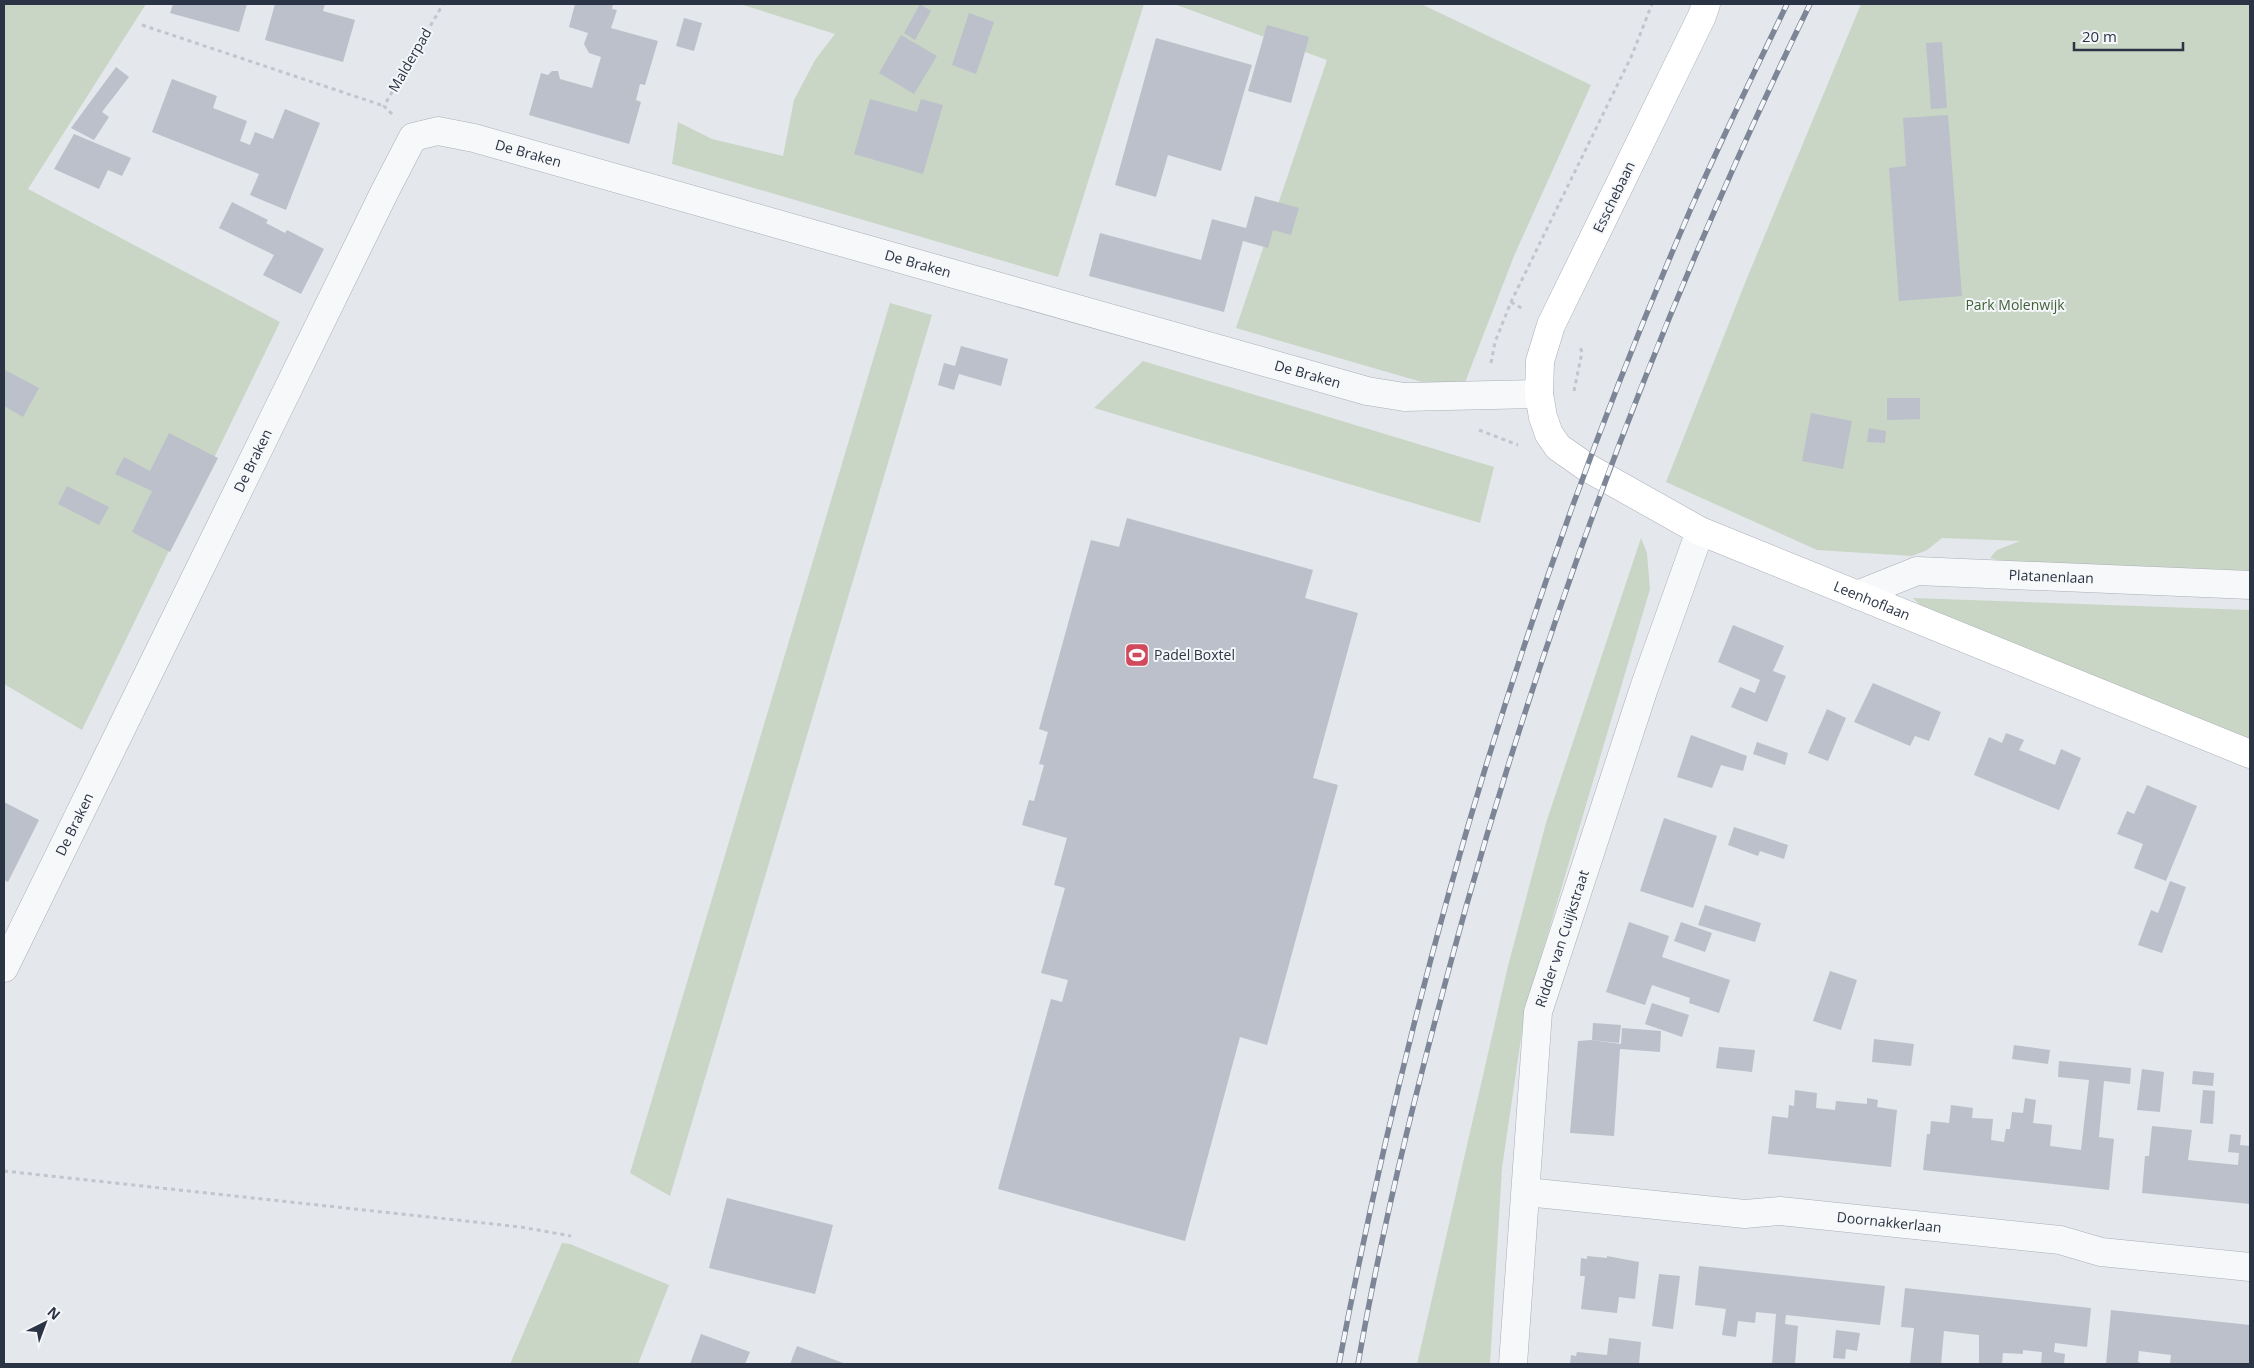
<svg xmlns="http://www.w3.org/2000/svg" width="2254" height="1368" viewBox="0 0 2254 1368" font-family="'Open Sans',sans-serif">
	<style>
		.green { fill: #c9d6c5 }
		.building { fill: #bbc0ca }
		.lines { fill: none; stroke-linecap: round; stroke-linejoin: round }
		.street-casing { stroke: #a9aeb7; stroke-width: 29 }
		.secondary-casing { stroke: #a9aeb7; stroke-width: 29 }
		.path { stroke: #c2c5cb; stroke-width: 3; stroke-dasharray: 4 4; stroke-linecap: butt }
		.street { stroke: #f7f8fa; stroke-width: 28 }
		.secondary { stroke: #fff; stroke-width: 28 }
		.rail-casing { stroke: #7d8696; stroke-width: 5.5 }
		.rail { stroke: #f4f6f9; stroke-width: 4; stroke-dasharray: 11; stroke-linecap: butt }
		.labels { text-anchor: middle; stroke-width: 4; stroke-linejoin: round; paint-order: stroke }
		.street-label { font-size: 14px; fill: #2b3445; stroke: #f4f6f9 }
		.park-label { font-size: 14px; fill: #3f6138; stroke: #f4f6f9 }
		.poi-label { font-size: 14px; fill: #2b3445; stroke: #f4f6f9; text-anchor: start }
	</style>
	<rect width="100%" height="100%" fill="#e4e7ec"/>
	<!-- green -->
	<path class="green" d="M4,4H146L28,189L280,322L82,730L4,684Z
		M740,4H1144L1058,277L672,164L678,122L712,139L783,156L794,100L815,60L835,34Z
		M1174,4H1421L1591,85L1514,256L1464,385L1446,389L1236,328L1327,60Z
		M1861,4H2250V575L2011,563L1990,558L1997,550L2020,541L1942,538L1927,550L1912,556L1817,550L1666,482L1747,278Z
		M890,303L932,315L670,1196L630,1173Z
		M1143,361L1494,467L1480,523L1094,408Z
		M1641,538L1647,553L1650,589L1525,1011L1502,1168L1490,1364H1417L1508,966L1546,823Z
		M1913,598L2250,610V747L1920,605Z
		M562,1243L570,1244L669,1285L638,1364H510Z"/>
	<!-- building -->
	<path class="building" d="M173,4H247L239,32L170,13Z
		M275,4H325L323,11L355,20L343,62L265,40Z
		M575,4H613L612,9L617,10L611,28L658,41L645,85L640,84L636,100L641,102L629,144L529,115L541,73L548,75L552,71H558L560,79L592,88L601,57L589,53L584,44L588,33L569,27Z
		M920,4L931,11L915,40L904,33Z
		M969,13L994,22L976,74L952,65Z
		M684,18L702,23L694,51L676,46Z
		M1267,25L1309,37L1291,103L1248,91Z
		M901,35L937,56L914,94L879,73Z
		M1156,38L1252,65L1221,171L1168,155L1156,197L1115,185Z
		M1942,42L1947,108L1931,109L1926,43Z
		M116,67L129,77L102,112L109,117L94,140L71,128Z
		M172,79L217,96L213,108L247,121L240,141L250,145L255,132L273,139L285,109L320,123L286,210L250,195L259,174L152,132Z
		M870,99L917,112L921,99L943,105L923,174L854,154Z
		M1948,115L1962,296L1899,301L1889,168L1906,166L1903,118Z
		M74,134L131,158L122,176L108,170L99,189L54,169Z
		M1255,196L1299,208L1291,235L1273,230L1268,248L1243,241L1224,312L1089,276L1100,233L1201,260L1212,219L1246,228Z
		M232,202L268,220L266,223L285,233L287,230L324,249L301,294L263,275L274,255L219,228Z
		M961,346L1008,359L1001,386L959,374L954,390L938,385L944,363L955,366Z
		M5,370L39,388L23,417L4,406Z
		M1887,398H1920V419L1887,420Z
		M1811,413L1852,421L1843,469L1802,461Z
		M1869,428L1886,431L1885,443L1867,442Z
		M169,433L218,458L170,552L132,532L152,491L115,474L124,457L150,471Z
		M67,486L109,507L99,525L58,504Z
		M1127,518L1313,570L1305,598L1358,613L1313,778L1338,785L1267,1045L1240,1037L1185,1241L998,1189L1051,999L1062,1002L1068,980L1041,973L1065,888L1054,885L1067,838L1022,825L1029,800L1034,801L1044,765L1039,764L1048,732L1039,729L1091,540L1119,547Z
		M1733,625L1784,646L1773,671L1786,676L1767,722L1731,707L1740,687L1755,693L1760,680L1718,662Z
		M1873,683L1941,712L1929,741L1915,736L1910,746L1854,722Z
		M1827,709L1846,718L1828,761L1808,753Z
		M2006,733L2024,740L2019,750L2055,765L2061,749L2081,758L2059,810L1974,775L1989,737L2002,743Z
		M1691,735L1747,756L1743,771L1721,765L1712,788L1677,777Z
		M1757,742L1788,753L1785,765L1753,754Z
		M2147,785L2197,806L2166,881L2134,868L2143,844L2117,834L2127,811L2134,814Z
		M4,802L39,820L8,882L4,880Z
		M1664,818L1717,836L1693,908L1640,891Z
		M1734,827L1788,845L1784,859L1760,851L1758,856L1728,845Z
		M2170,881L2186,887L2162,953L2138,945L2151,910L2158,913Z
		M1705,905L1761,923L1755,942L1698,925Z
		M1629,922L1669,936L1662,957L1730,980L1719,1013L1689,1003L1690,998L1652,985L1645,1005L1606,992Z
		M1681,922L1712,933L1705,952L1674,941Z
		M1830,971L1857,980L1841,1030L1813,1021Z
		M1652,1003L1689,1015L1682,1037L1645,1024Z
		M1593,1023L1621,1025L1619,1043L1592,1040Z
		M1622,1028L1661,1031L1660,1052L1620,1049L1614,1136L1570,1133L1578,1041L1591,1040L1621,1044Z
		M1874,1039L1914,1044L1911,1066L1872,1062Z
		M2014,1045L2050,1050L2048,1064L2012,1059Z
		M1719,1047L1755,1050L1752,1072L1716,1068Z
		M2059,1061L2131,1068L2130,1084L2104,1081L2099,1137L2114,1139L2109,1190L1923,1170L1927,1134H1930L1931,1121L1949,1123L1951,1105L1973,1108L1972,1118L1993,1119L1991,1140L2004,1142L2006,1129H2010L2012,1112L2023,1113L2025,1098L2036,1100L2033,1123L2052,1125L2050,1146L2081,1150L2089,1080L2058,1077Z
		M2142,1069L2164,1072L2160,1112L2137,1110Z
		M2193,1071L2214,1073L2213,1086L2192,1084Z
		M1795,1090L1817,1093L1816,1108L1835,1110L1836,1101L1867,1104V1098L1878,1100L1877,1107L1897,1110L1891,1167L1768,1154L1772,1116L1788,1118L1789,1105L1794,1106Z
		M2203,1090L2215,1091L2213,1124L2200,1123Z
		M2152,1126L2192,1130L2188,1160L2238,1165L2239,1153L2228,1152L2230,1134L2241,1135L2240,1145L2250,1146V1204L2142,1193L2145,1156H2149Z
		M727,1198L833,1225L815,1294L709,1268Z
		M1587,1256L1607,1258V1256L1639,1262L1635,1299L1619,1297L1617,1313L1581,1309L1585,1276H1580L1581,1258L1587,1259Z
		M1699,1266L1885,1286L1880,1325L1786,1315L1785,1324L1798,1326L1795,1364H1772L1776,1314L1756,1312L1755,1323L1738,1321L1736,1337L1722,1335L1726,1309L1695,1305Z
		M1659,1274L1680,1276L1673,1329L1652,1326Z
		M1905,1288L2091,1308L2087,1347L2055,1343L2054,1352L2065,1354L2064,1364H2041L2042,1352L2023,1350V1354L2003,1353L2002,1364H1979V1335L1944,1331L1941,1364H1910L1914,1328L1901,1327Z
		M2111,1310L2250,1325V1364H2170L2171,1355L2139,1351L2138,1362L2144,1364H2106Z
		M1836,1330L1860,1333L1857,1351L1846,1349L1845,1359L1833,1358Z
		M701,1334L750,1352L745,1364H690Z
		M1609,1338L1641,1342L1639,1364H1570L1571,1355L1576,1356L1577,1352L1607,1355Z
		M797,1346L846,1364H790Z"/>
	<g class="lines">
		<defs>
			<g id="street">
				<path id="s1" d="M1857,595L1917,571L2250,585"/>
				<path id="s2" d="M4,968L385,191L413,137L438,131L474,138L1367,391L1404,397L1539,394"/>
				<path id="s3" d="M1526,1192L1745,1214L1780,1211L2060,1240L2101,1252L2250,1267"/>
				<path id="s4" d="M1513,1364L1538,1012L1644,688L1700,531"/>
			</g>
			<g id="secondary">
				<path id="s5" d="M1706,4L1702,16L1551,325L1540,361L1539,394L1543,417L1549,434L1558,447L1588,468L1700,531L2250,754"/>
			</g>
		</defs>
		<!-- street casing -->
		<use href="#street" class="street-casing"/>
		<!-- secondary casing -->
		<use href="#secondary" class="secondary-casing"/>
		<!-- path -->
		<path class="path" d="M142,25L384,106
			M392,114L384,106L443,4
			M1511,302L1523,309
			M1491,363L1495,342L1511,302L1632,55L1652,4
			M1574,391L1582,352L1580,347
			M1479,430L1518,445
			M4,1171L521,1227L571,1236"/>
		<!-- street -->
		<use href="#street" class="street"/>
		<!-- secondary -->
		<use href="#secondary" class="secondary"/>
		<defs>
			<path id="rail" d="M1339,1364C1414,969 1529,582 1689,213C1720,142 1754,73 1787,4
				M1358,1364C1385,1210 1424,1058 1466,907C1555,594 1667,297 1810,4"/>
		</defs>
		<!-- rail casing -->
		<use href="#rail" class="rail-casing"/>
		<!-- rail -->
		<use href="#rail" class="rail"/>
	</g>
	<!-- icons -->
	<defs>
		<symbol id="stadium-square" viewBox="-11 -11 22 22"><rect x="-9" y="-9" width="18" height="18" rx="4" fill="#d1495b" stroke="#f4f6f9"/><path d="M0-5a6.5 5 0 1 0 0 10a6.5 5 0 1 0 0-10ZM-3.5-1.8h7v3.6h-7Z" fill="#fff"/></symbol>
	</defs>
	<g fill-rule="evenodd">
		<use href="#stadium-square" x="1123" y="641" width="28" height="28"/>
	</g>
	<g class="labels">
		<!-- street labels -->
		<g class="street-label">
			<text transform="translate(410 60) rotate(-60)" y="5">Malderpad</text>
			<text dy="5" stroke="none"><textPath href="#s2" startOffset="1045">De Braken</textPath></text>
			<text transform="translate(1614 197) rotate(-64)" y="5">Esschebaan</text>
			<text dy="5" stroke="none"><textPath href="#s2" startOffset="1450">De Braken</textPath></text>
			<text dy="5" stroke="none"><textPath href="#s2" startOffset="1855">De Braken</textPath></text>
			<text dy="5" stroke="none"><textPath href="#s2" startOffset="565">De Braken</textPath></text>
			<text dy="5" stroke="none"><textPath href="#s1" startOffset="199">Platanenlaan</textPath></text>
			<text dy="5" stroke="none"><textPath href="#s5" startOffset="835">Leenhoflaan</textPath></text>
			<text dy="5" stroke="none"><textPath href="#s2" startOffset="160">De Braken</textPath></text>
			<text dy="5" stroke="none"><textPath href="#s4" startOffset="430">Ridder van Cuijkstraat</textPath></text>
			<text dy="5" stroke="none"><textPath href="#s3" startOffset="365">Doornakkerlaan</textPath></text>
		</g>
		<!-- park labels -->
		<g class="park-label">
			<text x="2015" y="310">Park Molenwijk</text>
		</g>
		<!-- poi labels -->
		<g class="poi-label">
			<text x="1154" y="660">Padel Boxtel</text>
		</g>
	</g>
	<!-- border -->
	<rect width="2254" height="1368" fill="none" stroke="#2b3445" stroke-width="10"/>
	<!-- north arrow -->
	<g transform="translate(45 1323) rotate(42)" stroke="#f4f6f9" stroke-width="4" paint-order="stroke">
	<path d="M0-4L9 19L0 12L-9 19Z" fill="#2b3445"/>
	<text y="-8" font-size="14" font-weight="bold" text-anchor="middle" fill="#2b3445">N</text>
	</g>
	<!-- scale -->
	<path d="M2074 42v8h109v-8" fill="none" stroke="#2b3445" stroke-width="2.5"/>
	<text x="2082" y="42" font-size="15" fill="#2b3445" stroke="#f4f6f9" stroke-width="4" paint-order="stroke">20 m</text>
</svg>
